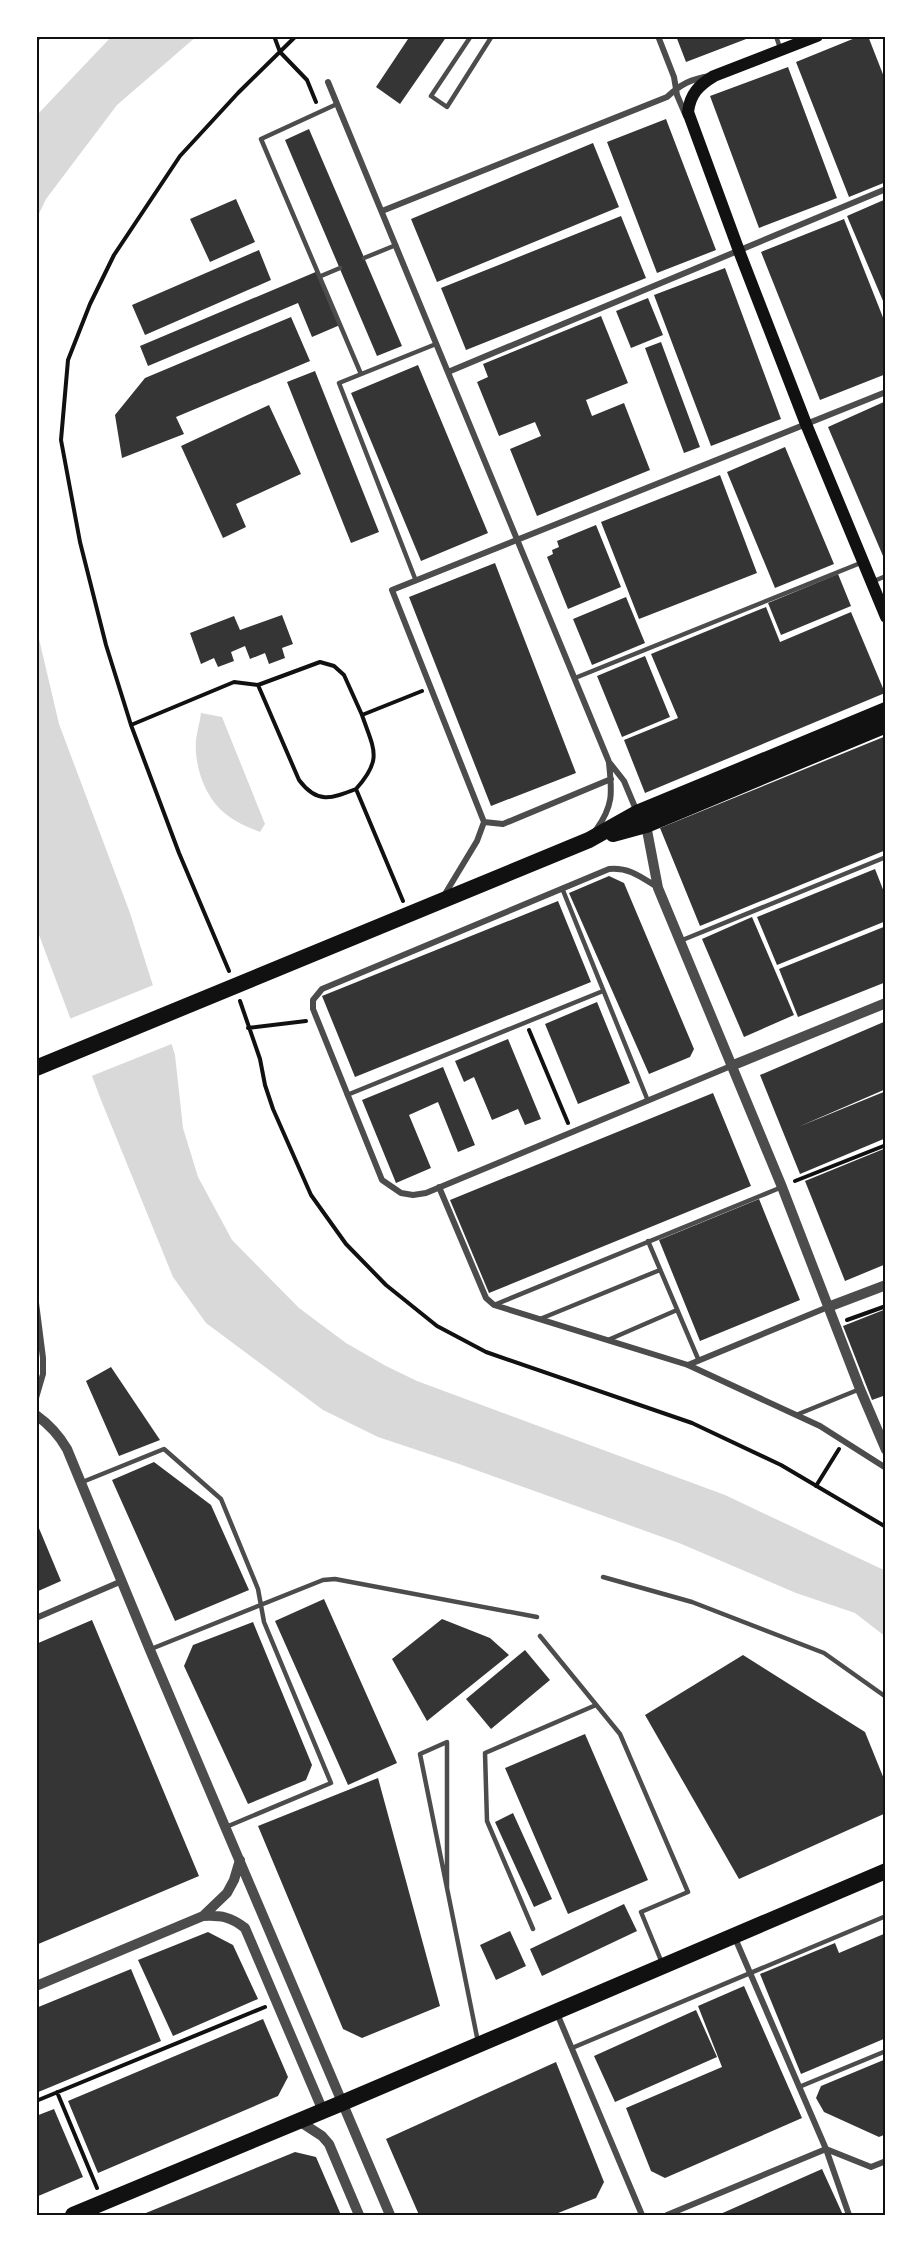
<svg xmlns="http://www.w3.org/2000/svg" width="922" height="2251" viewBox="0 0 922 2251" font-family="'IBM Plex Serif',serif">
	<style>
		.water { fill: #d9d9d9 }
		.pier { fill: #fff }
		.building { fill: #353535 }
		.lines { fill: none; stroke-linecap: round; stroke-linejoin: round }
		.path { stroke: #111; stroke-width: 4 }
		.service { stroke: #4c4c4c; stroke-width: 4.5 }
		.minor { stroke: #4c4c4c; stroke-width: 6 }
		.tertiary { stroke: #4c4c4c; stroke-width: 10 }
		.secondary { stroke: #111; stroke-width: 12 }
		.trunk { stroke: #111; stroke-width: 16 }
		.neatline { fill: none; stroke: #111; stroke-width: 2 }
	</style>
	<rect width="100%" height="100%" fill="#fff"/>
	<!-- water -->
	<path class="water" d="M112,36H197L117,105L46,199L36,220V116Z
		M36,626L59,724L130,913L175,1055L183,1128L198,1177L232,1240L299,1308L346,1343L386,1366L417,1381L725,1495L886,1571V1637L855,1613L796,1593L679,1543L459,1464L378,1437L323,1410L206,1323L173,1277L101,1100L36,927Z
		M201,713L222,717L265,824L260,832C248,827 237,823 227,815C205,799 194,766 196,740C197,731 200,722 201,713Z"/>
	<!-- pier -->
	<path class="pier" d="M156,984L174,1043L89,1077L67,1020Z"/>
	<!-- building -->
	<path class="building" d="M410,36H447L400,104L376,87Z
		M676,36H754L686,62Z
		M860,36H868L886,82V182L849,197L796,62Z
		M788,67L837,198L759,228L710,96Z
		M666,119L716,250L657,273L607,142Z
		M309,129L402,346L377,356L285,140Z
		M593,143L619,207L437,282L411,219Z
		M236,199L255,242L210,262L190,219Z
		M886,199V308L847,216Z
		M621,216L646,278L466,350L441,288Z
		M844,219L886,325V374L820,400L761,252Z
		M259,250L271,280L145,335L132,305Z
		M725,268L781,419L711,446L654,295Z
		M318,271L340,325L312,337L298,303L148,366L140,346Z
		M648,298L663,335L631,348L616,311Z
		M601,316L628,383L586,400L592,416L624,403L650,470L537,516L510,449L541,436L535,422L499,436L477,382L488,377L483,364Z
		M291,317L310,361L176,417L184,434L122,458L115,415L145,378Z
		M661,342L700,447L684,453L645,348Z
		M418,365L488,533L421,561L351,393Z
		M315,371L379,532L351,543L287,382Z
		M886,401V563L828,427Z
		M269,405L301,474L236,504L246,527L223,538L181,446Z
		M785,447L834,564L775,588L727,472Z
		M720,475L757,573L639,619L601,522Z
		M596,525L621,587L568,609L547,557L553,554L552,550L559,547L557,541Z
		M495,563L576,773L491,806L409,597Z
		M838,574L851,606L781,635L768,603Z
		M626,597L645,643L592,665L573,619Z
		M766,607L780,642L851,612L885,693L645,793L624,740L678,718L651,654Z
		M282,615L293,644L282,648L285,658L269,664L265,653L250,659L245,646L231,652L234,661L218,667L214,658L201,664L190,633L234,616L240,630Z
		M645,656L670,717L622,737L597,676Z
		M886,736V850L700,926L660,828Z
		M875,869L886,897V921L777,965L757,917Z
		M609,876L624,883L694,1049L690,1057L649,1074L569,893Z
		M558,901L591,982L355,1077L322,996Z
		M752,917L794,1015L744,1037L702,939Z
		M886,926V982L798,1017L779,969Z
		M597,1002L630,1083L578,1104L545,1024Z
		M886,1021V1089L798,1127L886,1091V1138L800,1174L760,1075Z
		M508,1039L541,1119L525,1125L518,1109L492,1120L474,1077L464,1082L455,1061Z
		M443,1067L475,1145L458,1152L438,1102L409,1115L431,1168L396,1183L362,1100Z
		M713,1093L751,1186L489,1293L450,1200Z
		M886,1148V1264L845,1281L805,1181Z
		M759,1199L800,1300L700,1341L659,1240Z
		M886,1309V1395L872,1400L843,1326Z
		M111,1367L160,1440L119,1456L86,1381Z
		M154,1462L211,1505L249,1590L175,1621L112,1480Z
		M36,1521L61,1581L36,1592Z
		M324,1599L397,1763L348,1785L275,1621Z
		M442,1619L490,1638L509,1655L427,1721L392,1659Z
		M92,1620L199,1876L36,1945V1644Z
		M253,1622L312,1765L306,1780L248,1804L184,1666L193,1645Z
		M525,1650L550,1680L491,1729L466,1699Z
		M743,1655L865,1732L886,1784V1813L739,1879L645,1715Z
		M585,1734L648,1880L568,1914L505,1768Z
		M378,1778L440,2006L362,2038L343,2029L258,1826Z
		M513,1813L552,1899L534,1907L495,1822Z
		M624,1904L637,1931L542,1976L530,1949Z
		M510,1931L526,1966L496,1980L480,1945Z
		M208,1932L233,1945L258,1999L173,2036L138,1960Z
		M886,1933V2038L801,2074L760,1974L835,1943L839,1953Z
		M131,1969L161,2041L36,2093V2008Z
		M744,1986L802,2118L665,2178L651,2171L626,2108L722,2067L698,2006Z
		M696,2010L717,2057L615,2102L594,2056Z
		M263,2019L288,2077L278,2096L98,2173L68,2101Z
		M886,2059V2134L879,2137L824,2112L816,2098L821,2086Z
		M556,2062L604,2182L596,2198L553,2215H419L386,2139Z
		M54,2109L83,2177L36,2197V2116Z
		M295,2152L316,2157L341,2215H141Z
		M822,2169L843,2215H718Z"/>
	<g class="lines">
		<!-- path -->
		<path class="path" d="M274,36L280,52L307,80L316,102
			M36,40L40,36
			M258,685L299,780C317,804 331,799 356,789
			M131,725L234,682L258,685L320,662L334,666L344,675L362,715
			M403,901L356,789C383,759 374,750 362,715L422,691
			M229,971L179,853L131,725L106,645L80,542L61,440L68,360L90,304L114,255L180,156L238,93L296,36
			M240,1001L260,1059L265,1085L273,1109L311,1195L346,1244L386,1285L437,1326L486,1352L692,1423L781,1465L886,1527
			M248,1028L306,1021
			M529,1030L568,1123
			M795,1181L886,1145
			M847,1320L886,1306
			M816,1486L839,1449
			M57,2092L97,2188
			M36,2101L265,2007"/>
		<!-- service -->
		<path class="service" d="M471,36L431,96L447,107L492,36
			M776,36L780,48
			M337,104L261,139L361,374
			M364,258L396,245
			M321,276L340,268
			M416,581L339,383L436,344
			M874,581L886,576
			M575,678L863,562
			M562,888L648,1101
			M680,941L886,857
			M347,1095L603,991
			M648,1241L699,1361
			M494,1305L782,1187
			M540,1319L660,1270
			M608,1340L677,1310
			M796,1415L860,1389
			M80,1483L164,1449L221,1499L258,1589L264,1622L331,1783L226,1827
			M603,1577L692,1602L824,1653L886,1697
			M540,1636L620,1734L688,1892L641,1912L662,1963
			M151,1649L323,1580L335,1579L537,1617
			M447,1888V1742L420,1754L478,2042
			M533,1929L487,1821L485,1753L596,1705
			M572,2048L886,1916
			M799,2087L886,2051"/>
		<!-- minor -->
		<path class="minor" d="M658,36L674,77L677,95L686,116
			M328,82L609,762L624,781L637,812
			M382,211L667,97C681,84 691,79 710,76
			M448,372L886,189
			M484,822L503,824L611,779
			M596,830C614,805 612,792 609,763
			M657,887C641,877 629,867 609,869L322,989L313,1000V1009L382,1180L401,1193L413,1195L426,1193L731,1066
			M445,894L477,841L484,822L392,590L886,392
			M439,1187L486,1298L494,1305L688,1365L820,1426L886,1468
			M36,1303L43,1358V1374L36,1398
			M688,1365L828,1307
			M36,1618L122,1581
			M735,1938L826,2149L849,2215
			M556,2011L642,2215
			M826,2149L871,2167L886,2161
			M667,2215L826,2149"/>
		<!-- tertiary -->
		<path class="tertiary" d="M646,825L658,888L782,1187L860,1389L886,1450
			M731,1066L886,1003
			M828,1307L886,1285
			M36,1415C50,1425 59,1435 67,1449L150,1650L390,2215
			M203,1916C221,1915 231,1917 245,1928L323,2111
			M36,1986L203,1916L227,1893L234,1880L240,1860
			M299,2121L322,2136L329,2144L359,2215"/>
		<!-- secondary -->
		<path class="secondary" d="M817,36L714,76C699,85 690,94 688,112L739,251L806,424L886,617"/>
		<!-- trunk -->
		<path class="trunk" d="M613,834L646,825L886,725
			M36,1068L589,840L637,813L886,710
			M73,2215L342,2103L886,1871"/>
	</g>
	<!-- border -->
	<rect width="922" height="2251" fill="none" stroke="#ffffff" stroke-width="75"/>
	<rect x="38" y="38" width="846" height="2176" class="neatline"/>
</svg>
